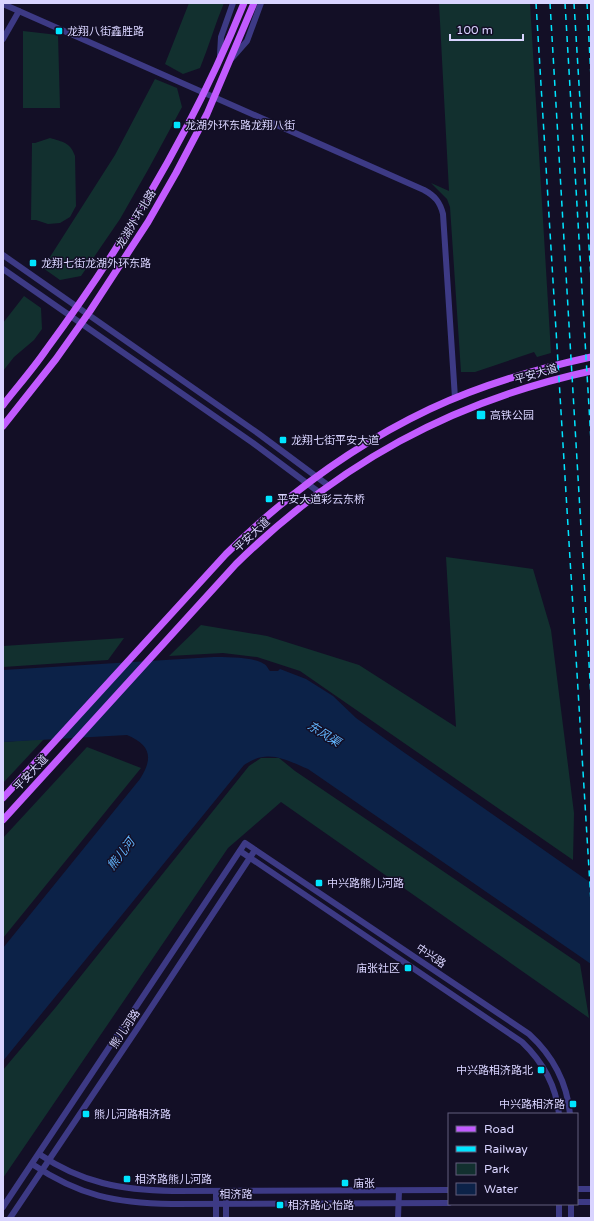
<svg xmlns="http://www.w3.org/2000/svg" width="594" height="1221" font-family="'Varela Round','Noto Sans SC',sans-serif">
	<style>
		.green { fill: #12302f }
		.water { fill: #0c2248 }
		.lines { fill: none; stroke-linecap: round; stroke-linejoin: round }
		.minor { stroke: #3d3a85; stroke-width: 6 }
		.major { stroke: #c25bff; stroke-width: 7 }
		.rail { stroke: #00e5ff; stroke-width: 1.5; stroke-dasharray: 6 5; stroke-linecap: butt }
		.poi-dot { fill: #00e5ff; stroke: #130f26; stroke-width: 1.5 }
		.labels { text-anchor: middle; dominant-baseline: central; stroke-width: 3; stroke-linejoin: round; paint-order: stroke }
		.poi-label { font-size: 11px; fill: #d9d4ff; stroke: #130f26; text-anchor: start }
		.street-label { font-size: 11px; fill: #d9d4ff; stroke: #130f26 }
		.water-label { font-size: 12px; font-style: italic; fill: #62b6ff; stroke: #130f26 }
	</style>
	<rect width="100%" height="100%" fill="#130f26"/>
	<g class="green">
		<path d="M189 3H224C215 24 209 46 200 68L183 74 165 64Z"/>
		<polygon points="439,3 530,3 551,353 537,357 534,352 475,372 461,372 450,207 447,199 431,183 449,191"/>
		<polygon points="23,31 58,35 60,108 23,108"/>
		<polygon points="155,79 177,88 182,107 149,168 120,219 81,276 60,280 43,268 115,155"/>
		<path d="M50 138C63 142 70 142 75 156L76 206 70 217 60 223 48 224 36 220H31L32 143H35Z"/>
		<polygon points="24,296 41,308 42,329 34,340 14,357 3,371 3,323"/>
		<polygon points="446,557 533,569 551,630 574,813 573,860 300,671 257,657 223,653 169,656 201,625 267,636 359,665 456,727"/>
		<polygon points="124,638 108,660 3,667 3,646"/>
		<polygon points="44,739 3,783 3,742"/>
		<polygon points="87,747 141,768 3,938 3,838"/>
		<polygon points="261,758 279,758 295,771 580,964 589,1018 281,802 228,848 3,1178 3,1070 56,1007 249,766"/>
	</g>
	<path class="water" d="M214 657C225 657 255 657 264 664 267 665 268 669 270 671H278L280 669 306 679 333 696 356 718 402 751 591 883V964L308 769C284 759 267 749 244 765L3 1061V948L140 779C154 757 150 745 127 735L3 742V670Z"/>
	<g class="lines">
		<g class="minor">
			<path d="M3 4 424 190C435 196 440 202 443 214L455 398"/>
			<polyline points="3,39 19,11"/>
			<polyline points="220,55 221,37 233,3"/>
			<polyline points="232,58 247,41 261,3"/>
			<polyline points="3,255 259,434 329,486"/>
			<polyline points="3,269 253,443 320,493"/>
			<path d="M240 851 522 1042C543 1062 556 1085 559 1114"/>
			<path d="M39 1154C82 1183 121 1190 173 1191L449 1190"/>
			<path d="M32 1164C80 1196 115 1203 172 1204L449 1203"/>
			<polyline points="577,1189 591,1189"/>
			<polyline points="216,1191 216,1218"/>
			<polyline points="577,1202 591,1202"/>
			<polyline points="571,1204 571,1218"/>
			<path d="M3 1207 245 843 529 1034C553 1056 567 1082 570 1114"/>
			<polyline points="10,1218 137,1029 255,850"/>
			<polyline points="226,1218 226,1191"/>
			<polyline points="398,1218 399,1191"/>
			<polyline points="559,1218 559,1204"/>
		</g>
		<g class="major">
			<path d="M3 405C17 387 33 369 46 350 125 243 194 127 244 3"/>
			<polyline points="3,426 56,359 90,311 148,222 176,173 207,114 254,3"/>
			<path d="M3 798 226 554C286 495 354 445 430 409 481 385 536 369 591 357"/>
			<path d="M3 820 236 564C338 464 452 401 591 371"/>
		</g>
		<g class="rail">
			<polyline points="536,3 591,902"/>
			<polyline points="550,3 591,697"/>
			<polyline points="565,3 591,441"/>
			<polyline points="574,3 591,279"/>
			<polyline points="587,3 591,77"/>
		</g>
	</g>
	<g class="poi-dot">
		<rect x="55" y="27" width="8" height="8" rx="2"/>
		<rect x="173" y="121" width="8" height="8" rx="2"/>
		<rect x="29" y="259" width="8" height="8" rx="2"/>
		<rect x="476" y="410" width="10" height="10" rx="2"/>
		<rect x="279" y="436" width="8" height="8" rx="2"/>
		<rect x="265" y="495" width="8" height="8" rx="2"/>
		<rect x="315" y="879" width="8" height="8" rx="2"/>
		<rect x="404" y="964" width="8" height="8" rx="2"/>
		<rect x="537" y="1066" width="8" height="8" rx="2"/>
		<rect x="569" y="1100" width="8" height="8" rx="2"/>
		<rect x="82" y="1110" width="8" height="8" rx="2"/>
		<rect x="123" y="1175" width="8" height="8" rx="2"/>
		<rect x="341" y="1179" width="8" height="8" rx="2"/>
		<rect x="276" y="1201" width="8" height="8" rx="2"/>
	</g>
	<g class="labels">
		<g class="poi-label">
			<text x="67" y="31">龙翔八街鑫胜路</text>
			<text x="185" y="125">龙湖外环东路龙翔八街</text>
			<text x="41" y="263">龙翔七街龙湖外环东路</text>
			<text x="490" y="415">高铁公园</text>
			<text x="291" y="440">龙翔七街平安大道</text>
			<text x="277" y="499">平安大道彩云东桥</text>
			<text x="327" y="883">中兴路熊儿河路</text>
			<text x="400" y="968" text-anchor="end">庙张社区</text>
			<text x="533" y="1070" text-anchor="end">中兴路相济路北</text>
			<text x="565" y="1104" text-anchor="end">中兴路相济路</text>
			<text x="94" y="1114">熊儿河路相济路</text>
			<text x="135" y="1179">相济路熊儿河路</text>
			<text x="353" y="1183">庙张</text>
			<text x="288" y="1205">相济路心怡路</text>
		</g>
		<g class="street-label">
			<text transform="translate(136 219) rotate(-59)">龙湖外环北路</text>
			<text transform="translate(536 374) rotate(-16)">平安大道</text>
			<text transform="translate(252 535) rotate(-43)">平安大道</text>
			<text transform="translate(31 773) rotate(-47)">平安大道</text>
			<text transform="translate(431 956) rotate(34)">中兴路</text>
			<text transform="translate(125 1029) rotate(-56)">熊儿河路</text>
			<text x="236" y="1194">相济路</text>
		</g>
		<g class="water-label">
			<text transform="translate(324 734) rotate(32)">东风渠</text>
			<text transform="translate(121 854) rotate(-52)">熊儿河</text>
		</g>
	</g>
	<rect width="594" height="1221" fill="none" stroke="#d9d4ff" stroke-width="8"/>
	<rect x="448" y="1113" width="130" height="92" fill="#130f26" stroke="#625e7d"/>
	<rect x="456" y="1126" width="20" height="6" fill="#c25bff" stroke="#625e7d"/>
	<text x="484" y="1133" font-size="12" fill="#d9d4ff">Road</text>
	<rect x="456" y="1146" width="20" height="6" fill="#00e5ff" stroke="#625e7d"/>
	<text x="484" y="1153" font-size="12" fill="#d9d4ff">Railway</text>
	<rect x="456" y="1163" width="20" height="12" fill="#12302f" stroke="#625e7d"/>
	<text x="484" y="1173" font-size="12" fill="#d9d4ff">Park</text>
	<rect x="456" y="1183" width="20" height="12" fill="#0c2248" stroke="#625e7d"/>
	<text x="484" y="1193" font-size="12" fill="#d9d4ff">Water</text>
	<path d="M450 34v6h73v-6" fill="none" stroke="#d9d4ff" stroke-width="2"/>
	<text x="456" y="34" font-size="12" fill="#d9d4ff" stroke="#130f26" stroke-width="3" paint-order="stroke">100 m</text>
</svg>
